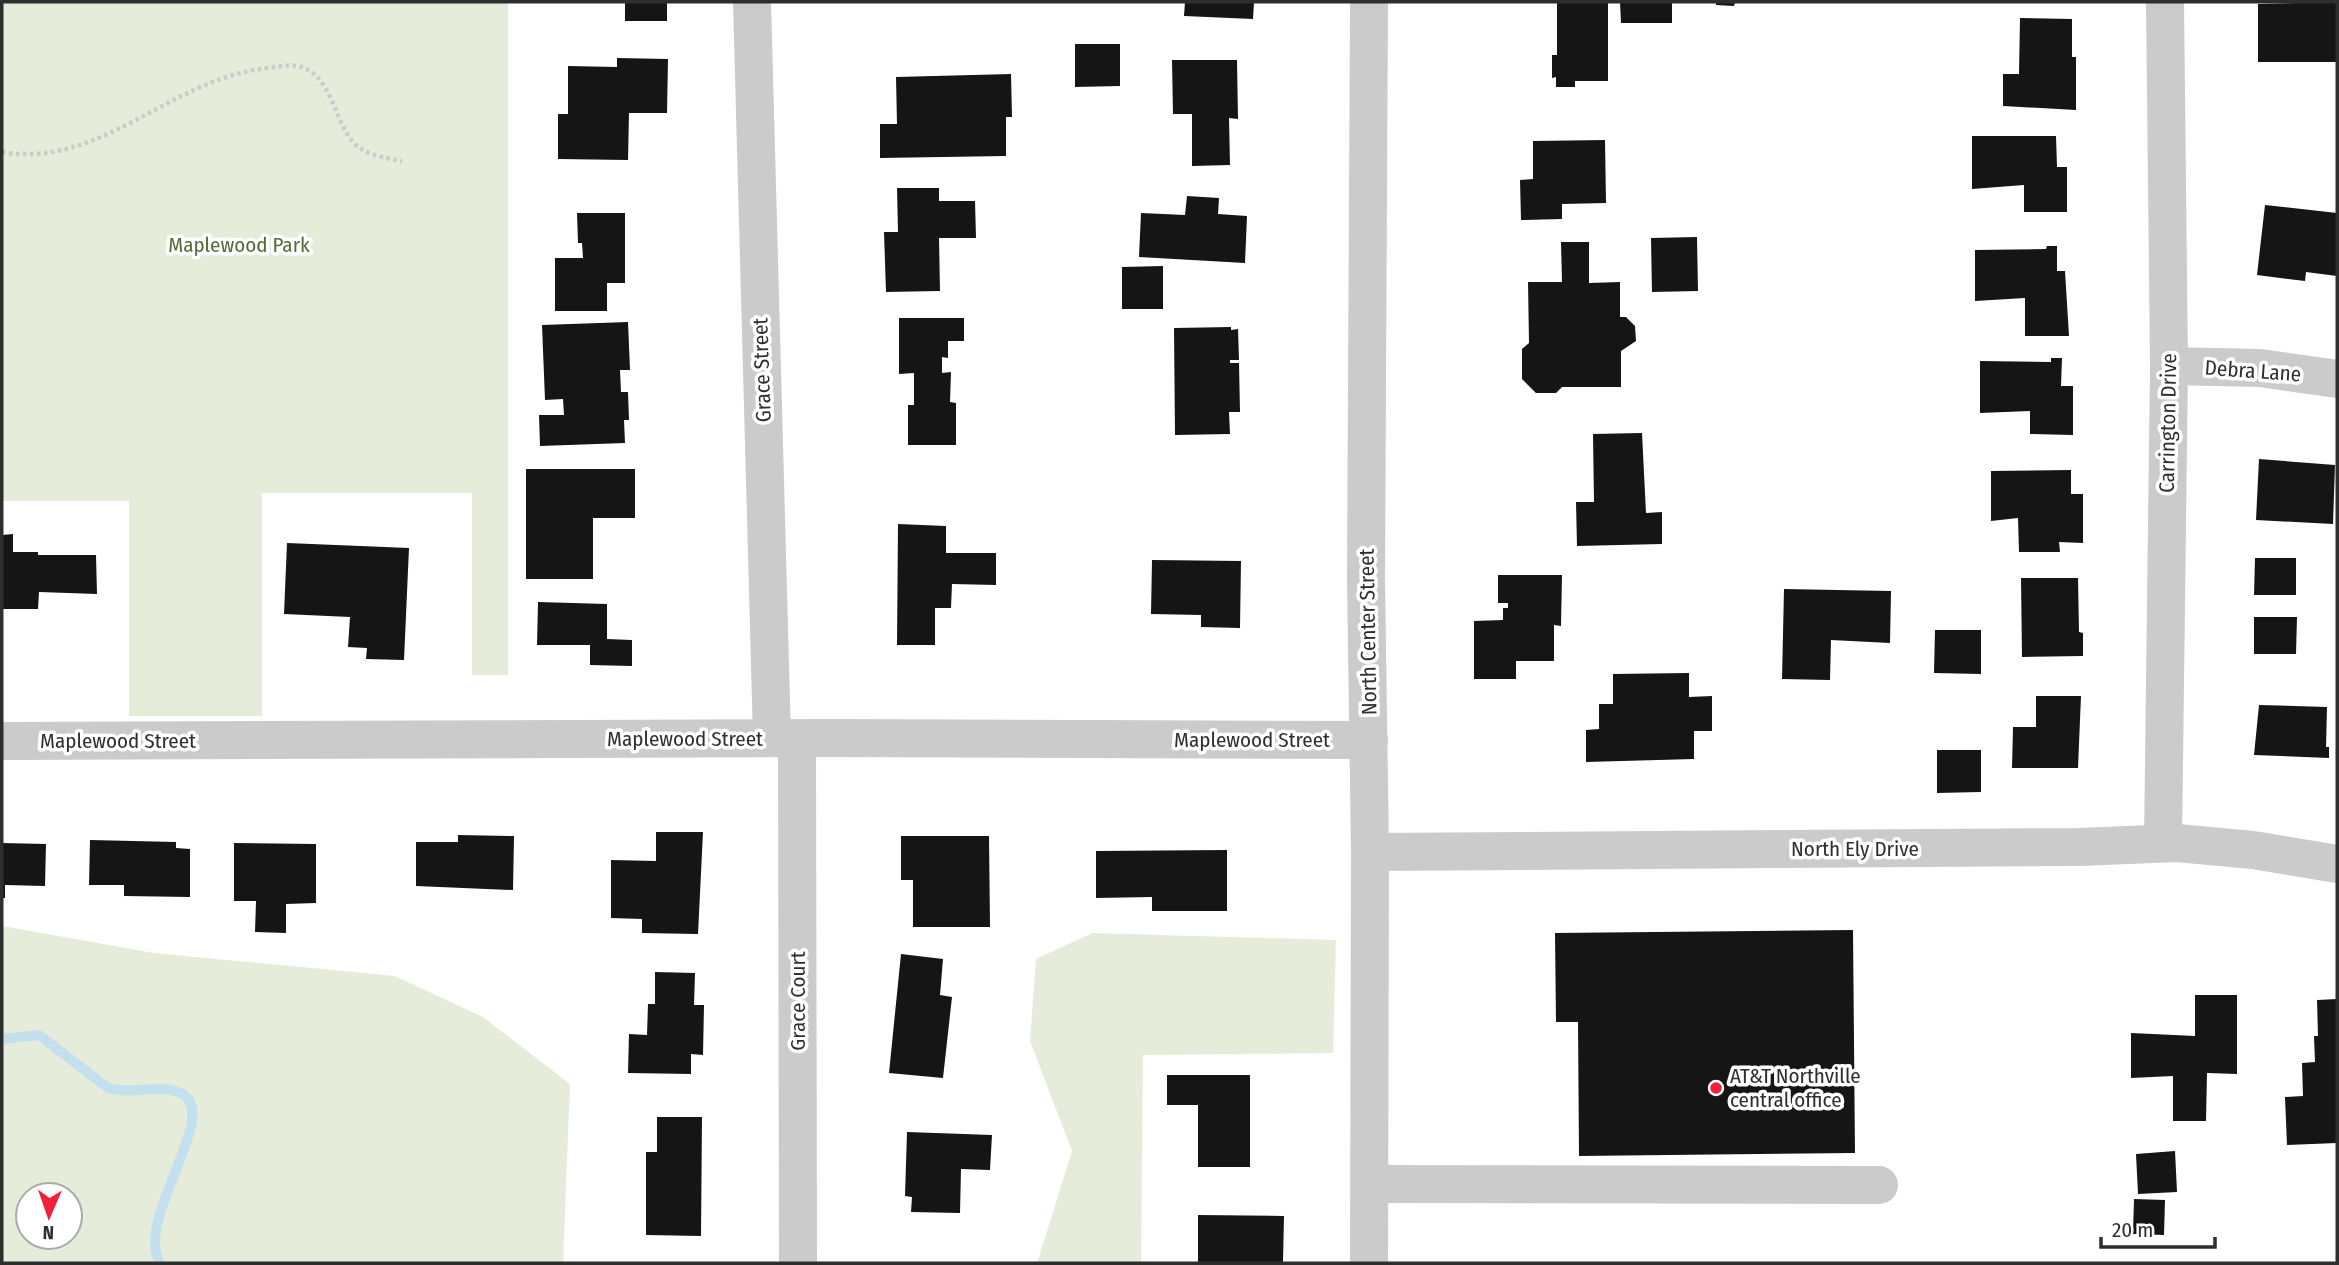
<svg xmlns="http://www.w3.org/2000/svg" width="2339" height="1265" font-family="'Fira Sans Condensed',sans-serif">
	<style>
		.green { fill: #e5edda; fill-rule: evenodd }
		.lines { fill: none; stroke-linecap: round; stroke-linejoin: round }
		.stream { stroke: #c4e0ee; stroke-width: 10 }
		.building { fill: #151515 }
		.path { stroke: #cbcbcb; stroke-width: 4.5; stroke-dasharray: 3.5 3.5; stroke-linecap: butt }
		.minor { stroke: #cbcbcb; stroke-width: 38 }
		.poi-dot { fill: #f42039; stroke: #fff; stroke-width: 2.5 }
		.labels { text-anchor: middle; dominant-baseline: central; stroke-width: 7; stroke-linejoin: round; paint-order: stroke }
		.park-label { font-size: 21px; fill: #536d37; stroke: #fff }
		.street-label { font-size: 21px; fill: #2e2e2e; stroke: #fff }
		.poi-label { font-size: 21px; fill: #2e2e2e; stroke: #fff; text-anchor: start }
	</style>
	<rect width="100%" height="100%" fill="#fff"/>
	<g class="green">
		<polygon points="2,2 508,2 508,675 472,675 472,493 262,493 262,716 129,716 129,501 2,501"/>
		<path d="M2 926 154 953 395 976 483 1017 570 1084 563 1263H2ZM28 1195H70V1237H28Z"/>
		<polygon points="1092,933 1336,940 1333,1053 1143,1055 1141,1263 1037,1263 1072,1151 1030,1041 1036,959"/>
	</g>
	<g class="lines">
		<path class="stream" d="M2 1039 39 1035 108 1088C131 1095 157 1084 178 1092 227 1109 133 1218 160 1263"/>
	</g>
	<g class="building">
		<rect x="625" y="2" width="42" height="19"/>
		<polygon points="1185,2 1254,2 1253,19 1184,16"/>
		<polygon points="1557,2 1608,2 1608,81 1575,81 1575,87 1556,87 1556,77 1552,78 1552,55 1557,55"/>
		<polygon points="1620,2 1672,2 1672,23 1621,23"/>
		<polygon points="1716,2 1735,2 1734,6 1716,5"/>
		<polygon points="2337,2 2337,62 2258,62 2258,4"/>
		<polygon points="2020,18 2072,19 2072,57 2076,57 2076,110 2003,106 2003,74 2019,74"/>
		<polygon points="1075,44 1120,44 1120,86 1075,87"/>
		<polygon points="617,58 668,59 667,113 629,113 628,160 558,159 558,114 568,114 568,66 617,67"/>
		<polygon points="1172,60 1237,60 1238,119 1229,118 1230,165 1192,166 1192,114 1173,114"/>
		<polygon points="1011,74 1012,117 1006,117 1006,156 880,158 880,124 897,124 896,77"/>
		<polygon points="1972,136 2056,136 2057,167 2067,167 2067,212 2024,212 2024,185 1972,189"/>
		<polygon points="1605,140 1606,203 1562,204 1562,219 1521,220 1520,180 1533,179 1533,141"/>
		<polygon points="897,188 939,188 939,201 975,201 976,238 939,238 940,291 886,292 884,232 898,232"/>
		<polygon points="1187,196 1219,198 1218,214 1247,216 1245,263 1139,257 1141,213 1185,215"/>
		<polygon points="2265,205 2337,213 2337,276 2306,272 2305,281 2257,275"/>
		<polygon points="577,213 625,213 625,283 607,283 607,311 555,311 555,258 583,258 582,243 578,243"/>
		<polygon points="1697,237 1698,291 1652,292 1651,238"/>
		<polygon points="1561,242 1589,242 1589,283 1620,282 1620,317 1626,317 1635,326 1636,341 1621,351 1621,387 1562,387 1556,393 1536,393 1522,379 1522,349 1529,343 1528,282 1562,282"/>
		<polygon points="2047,246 2057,246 2057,271 2065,271 2069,336 2025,336 2025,298 1975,301 1975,250 2046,249"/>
		<polygon points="1163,266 1163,309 1122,309 1122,267"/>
		<polygon points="899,318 964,318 964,341 948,341 948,358 942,357 942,373 951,372 950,402 956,403 956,445 908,445 908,405 914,405 914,373 899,374"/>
		<polygon points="628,322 630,370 620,370 621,392 628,392 629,420 624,420 625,443 540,446 539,415 564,415 563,399 545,400 542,325"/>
		<polygon points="1231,327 1231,330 1238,329 1239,360 1230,360 1230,363 1239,363 1240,412 1229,412 1230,434 1175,435 1174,328"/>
		<polygon points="2051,358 2062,358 2061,386 2073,386 2073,435 2030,434 2030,411 1980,413 1980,361 2051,362"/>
		<polygon points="1642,433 1646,513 1662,512 1662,544 1577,546 1576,502 1594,502 1593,434"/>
		<polygon points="2259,459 2335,465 2333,524 2256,520"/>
		<polygon points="526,469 635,469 635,518 593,518 593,579 526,579"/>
		<polygon points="2071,470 2071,494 2083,494 2083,543 2059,542 2060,552 2019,552 2018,518 1991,521 1991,471"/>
		<polygon points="898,524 946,526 946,553 996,553 996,585 952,584 951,608 935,608 935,645 897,645"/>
		<polygon points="13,534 13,552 38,552 38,555 96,555 97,594 39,592 38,609 2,609 2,535"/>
		<polygon points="287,543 409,548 404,660 366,659 367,648 348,647 350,617 284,614"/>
		<polygon points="2255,558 2296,558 2296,595 2254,595"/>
		<polygon points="1152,560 1241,561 1240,628 1201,627 1201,615 1151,614"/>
		<polygon points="1498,575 1562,575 1561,626 1554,625 1554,661 1516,661 1516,679 1474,679 1474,621 1503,620 1503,608 1508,608 1508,603 1498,603"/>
		<polygon points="2021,578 2078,578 2079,632 2083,633 2083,656 2022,657"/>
		<polygon points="1784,589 1891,591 1890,643 1831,640 1830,680 1782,679"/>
		<polygon points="538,602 607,604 607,639 632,640 632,666 590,665 590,645 537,645"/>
		<polygon points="2254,617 2297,617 2296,654 2254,654"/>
		<polygon points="1935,630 1981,630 1981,674 1934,673"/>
		<polygon points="1689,673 1689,697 1712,696 1712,731 1694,731 1694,759 1586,762 1586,730 1599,729 1599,704 1613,704 1613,674"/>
		<polygon points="2036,696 2081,696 2078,768 2012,768 2013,727 2036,727"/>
		<polygon points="2259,705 2327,707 2326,747 2329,747 2329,758 2254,755"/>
		<polygon points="1937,750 1981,750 1981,792 1937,793"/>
		<polygon points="656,832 703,832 698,934 642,933 642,919 611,918 611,860 656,861"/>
		<polygon points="458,835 514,836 513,890 416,886 416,842 458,842"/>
		<polygon points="901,836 989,836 990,927 913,927 913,880 901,880"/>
		<polygon points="90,840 176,842 176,848 190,849 190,897 124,896 124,885 89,885"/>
		<polygon points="2,843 46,844 45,886 5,885 5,898 2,898"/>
		<polygon points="234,843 316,844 316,903 286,904 286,933 255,932 256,901 234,901"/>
		<polygon points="1227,850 1227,911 1152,911 1152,897 1096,898 1096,851"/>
		<polygon points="1853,930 1855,1153 1579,1156 1578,1022 1556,1022 1555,933"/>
		<polygon points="901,954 943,959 940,995 952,997 943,1078 889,1073"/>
		<polygon points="655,972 695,973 694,1005 704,1005 703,1055 691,1054 691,1074 628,1073 629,1034 647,1035 648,1004 655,1004"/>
		<polygon points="2195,995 2237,995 2237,1074 2207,1073 2206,1121 2173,1121 2173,1076 2131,1078 2131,1033 2195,1036"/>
		<polygon points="2337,999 2337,1143 2287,1145 2285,1097 2303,1096 2302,1063 2315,1062 2314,1036 2318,1036 2317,1000"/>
		<polygon points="1167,1075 1250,1075 1250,1167 1198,1167 1198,1105 1167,1105"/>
		<polygon points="657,1117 702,1117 701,1236 646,1235 646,1152 657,1152"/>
		<polygon points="907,1132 992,1135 990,1170 961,1169 960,1213 911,1212 912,1197 905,1196"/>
		<polygon points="2175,1151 2177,1192 2138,1194 2136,1154"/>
		<polygon points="2134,1199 2165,1200 2164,1235 2133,1234"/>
		<polygon points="1198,1215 1284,1216 1283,1262 1198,1263"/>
	</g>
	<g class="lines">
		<path class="path" d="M2 152C99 169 169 81 261 69 272 68 287 64 298 66 332 74 333 119 353 142 365 155 385 158 402 161"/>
		<g class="minor">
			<polyline points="752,2 772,738"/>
			<polyline points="2169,366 2260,368 2337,379"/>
			<polyline points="797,739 798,1263"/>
			<polyline points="2,741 834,738 1369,740"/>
			<polyline points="2163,843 2169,366 2165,2"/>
			<polyline points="1370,852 2079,847 2177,843 2253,850 2337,864"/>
			<polyline points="1370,1184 1879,1185"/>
			<polyline points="1369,1263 1370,852 1366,579 1369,2"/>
		</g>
	</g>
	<circle class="poi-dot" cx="1716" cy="1088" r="7"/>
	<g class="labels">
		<g class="park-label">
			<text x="239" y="245">Maplewood Park</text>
		</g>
		<g class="street-label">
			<text transform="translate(762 370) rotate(-92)">Grace Street</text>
			<text transform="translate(2253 371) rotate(4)">Debra Lane</text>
			<text transform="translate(2168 423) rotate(-89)">Carrington Drive</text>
			<text transform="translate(1368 632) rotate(-91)">North Center Street</text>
			<text x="685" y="739">Maplewood Street</text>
			<text x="1252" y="740">Maplewood Street</text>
			<text x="118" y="741">Maplewood Street</text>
			<text x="1855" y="849">North Ely Drive</text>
			<text transform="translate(798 1001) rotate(-90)">Grace Court</text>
		</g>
		<g class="poi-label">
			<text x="1730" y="1076">AT&amp;T Northville<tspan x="1730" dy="24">central office</tspan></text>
		</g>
	</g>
	<rect width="2339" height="1265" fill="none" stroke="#2e2e2e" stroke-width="7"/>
	<g transform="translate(49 1216) rotate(182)"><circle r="33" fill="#ffffff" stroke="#ababab" stroke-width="2"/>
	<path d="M0-5L12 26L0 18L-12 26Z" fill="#f42039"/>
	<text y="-10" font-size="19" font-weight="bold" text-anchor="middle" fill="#2e2e2e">N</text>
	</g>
	<path d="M2101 1237v10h114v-10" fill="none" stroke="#2e2e2e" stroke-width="3.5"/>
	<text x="2112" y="1237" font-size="21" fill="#2e2e2e" stroke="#ffffff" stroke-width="5" paint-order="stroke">20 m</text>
</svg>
